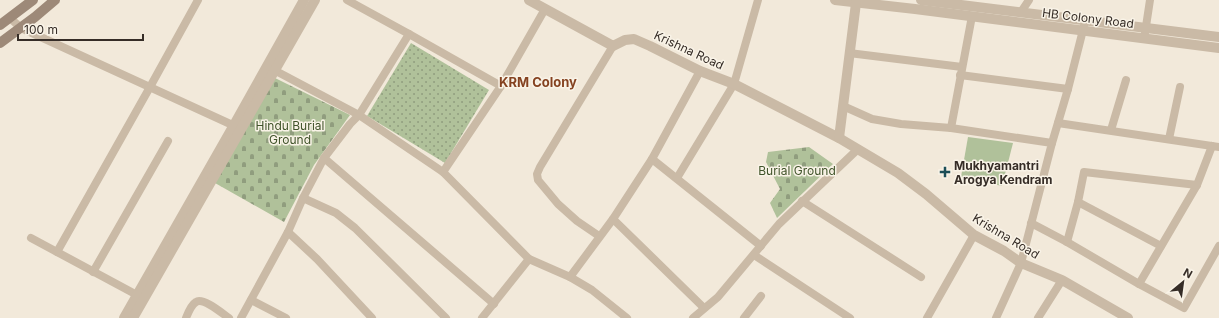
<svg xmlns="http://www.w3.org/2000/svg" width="1219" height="318" font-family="Inter,sans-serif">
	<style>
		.green { fill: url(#green-dots) }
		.cemetery { fill: url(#cemetery-stones) }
		.pitch { fill: #b0c19a }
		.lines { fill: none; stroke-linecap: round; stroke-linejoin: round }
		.minor { stroke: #cabaa6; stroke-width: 8 }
		.tertiary { stroke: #cabaa6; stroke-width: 10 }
		.secondary { stroke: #9d8978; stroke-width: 10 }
		.poi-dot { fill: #1d4e57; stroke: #f9f3e7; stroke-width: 1.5 }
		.labels { text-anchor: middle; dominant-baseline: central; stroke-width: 3; stroke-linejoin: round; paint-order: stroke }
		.street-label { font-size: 12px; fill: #362d27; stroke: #f9f3e7 }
		.park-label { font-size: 12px; fill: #41542b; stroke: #f9f3e7 }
		.poi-label { font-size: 12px; font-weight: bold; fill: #362d27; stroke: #f9f3e7; text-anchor: start }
		.neighbourhood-label { font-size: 13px; font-weight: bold; fill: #854220; stroke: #f9f3e7 }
	</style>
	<defs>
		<pattern id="green-dots" width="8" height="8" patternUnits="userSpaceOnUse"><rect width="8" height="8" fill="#b0c19a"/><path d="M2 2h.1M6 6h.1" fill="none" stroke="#909d7e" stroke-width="1.8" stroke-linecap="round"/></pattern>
		<pattern id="cemetery-stones" width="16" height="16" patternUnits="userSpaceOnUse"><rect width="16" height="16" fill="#b0c19a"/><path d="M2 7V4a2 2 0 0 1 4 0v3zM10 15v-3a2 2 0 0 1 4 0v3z" fill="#909d7e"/></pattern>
	</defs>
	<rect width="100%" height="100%" fill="#f2e9da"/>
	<polygon class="green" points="411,43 489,90 445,163 367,116"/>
	<g class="cemetery">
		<polygon points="275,78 350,115 314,165 284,222 215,183"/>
		<polygon points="809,147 833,164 777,218 770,203 780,189 766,162 768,152"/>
	</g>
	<polygon class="pitch" points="968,137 1013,143 1002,186 961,177"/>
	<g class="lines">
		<g class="minor">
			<polyline points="1021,12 1029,0"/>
			<polyline points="10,18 21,28 239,128"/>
			<polyline points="1145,33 1150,0"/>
			<polyline points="849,53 962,67"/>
			<polyline points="274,70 359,115 443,172 501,86 409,34 347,0"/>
			<polyline points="960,75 1068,89"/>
			<polyline points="501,86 545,9"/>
			<polyline points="843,106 872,119 901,124 951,128 1052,143 1021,263 996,318"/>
			<polyline points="1058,123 1219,147"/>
			<polyline points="951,128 972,16"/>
			<polyline points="1111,130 1126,80"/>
			<polyline points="1169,139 1180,87"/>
			<polyline points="1052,143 1068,89 1084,26"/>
			<polyline points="1212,146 1197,185 1139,284 1184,308 1219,246"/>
			<polyline points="324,158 494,304"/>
			<polyline points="652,159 761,246"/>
			<polyline points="443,172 529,259 570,277 592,290 627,318"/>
			<polyline points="677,178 734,84 758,0"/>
			<polyline points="303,198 336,213 355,228 446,318"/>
			<polyline points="802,201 921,277"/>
			<polyline points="613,219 704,308"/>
			<polyline points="1031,223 1067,242 1139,284"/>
			<polyline points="288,232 317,259 372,318"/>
			<polyline points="599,236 577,221 558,204 538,180 537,174 540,167 613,46"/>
			<polyline points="31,238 137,295"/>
			<polyline points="1067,242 1078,202"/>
			<polyline points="1161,246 1078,202 1084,172 1197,185"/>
			<polyline points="57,252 150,87 198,0"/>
			<polyline points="754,255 850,318"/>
			<polyline points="93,272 168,141"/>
			<polyline points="570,277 613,219 652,159 700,71"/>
			<polyline points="251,300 286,318"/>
			<path d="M186 318C188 313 191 305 196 302 203 297 223 314 229 318"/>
			<polyline points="241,318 288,232 303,198 324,158 350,124 359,115 409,34"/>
			<polyline points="482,318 529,259"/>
			<polyline points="693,318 718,297 779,224 858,149"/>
			<polyline points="744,318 761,296"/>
			<polyline points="927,318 974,235"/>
			<polyline points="1038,318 1062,280"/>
		</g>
		<g class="tertiary">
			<polyline points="529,0 613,46 625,40 634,39 650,46 700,71 734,84 839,138 898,173 926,194 974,235 1004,251 1021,263 1062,280 1128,318"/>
			<polyline points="835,0 915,9 1219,48"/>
			<polyline points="921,0 1219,37"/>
			<polyline points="839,138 856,3"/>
			<polyline points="124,318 234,125 304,0"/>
			<polyline points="133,318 315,0"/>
		</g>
		<g class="secondary">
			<polyline points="0,25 33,0"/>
			<polyline points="0,43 35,17 55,0"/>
		</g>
	</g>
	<path class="poi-dot" d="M943 166h4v4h4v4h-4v4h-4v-4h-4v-4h4z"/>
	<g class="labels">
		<g class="street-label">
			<text transform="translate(1088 18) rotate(7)">HB Colony Road</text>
			<text transform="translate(689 50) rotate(25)">Krishna Road</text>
			<text transform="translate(1006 236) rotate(31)">Krishna Road</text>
		</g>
		<g class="park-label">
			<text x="290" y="125">Hindu Burial<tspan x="290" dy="14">Ground</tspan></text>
			<text x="797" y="170">Burial Ground</text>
		</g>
		<g class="poi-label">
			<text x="954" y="165">Mukhyamantri<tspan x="954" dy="14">Arogya Kendram</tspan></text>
		</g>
		<g class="neighbourhood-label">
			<text x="538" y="82">KRM Colony</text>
		</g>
	</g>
	<g transform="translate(1183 282) rotate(29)" stroke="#f9f3e7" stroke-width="3" paint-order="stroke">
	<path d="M0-3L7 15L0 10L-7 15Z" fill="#362d27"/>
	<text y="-6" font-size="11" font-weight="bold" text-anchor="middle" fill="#362d27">N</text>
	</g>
	<path d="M18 34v6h125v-6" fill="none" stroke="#362d27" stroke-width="2"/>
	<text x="24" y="34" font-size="12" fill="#362d27" stroke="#f9f3e7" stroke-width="3" paint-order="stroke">100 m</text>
</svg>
